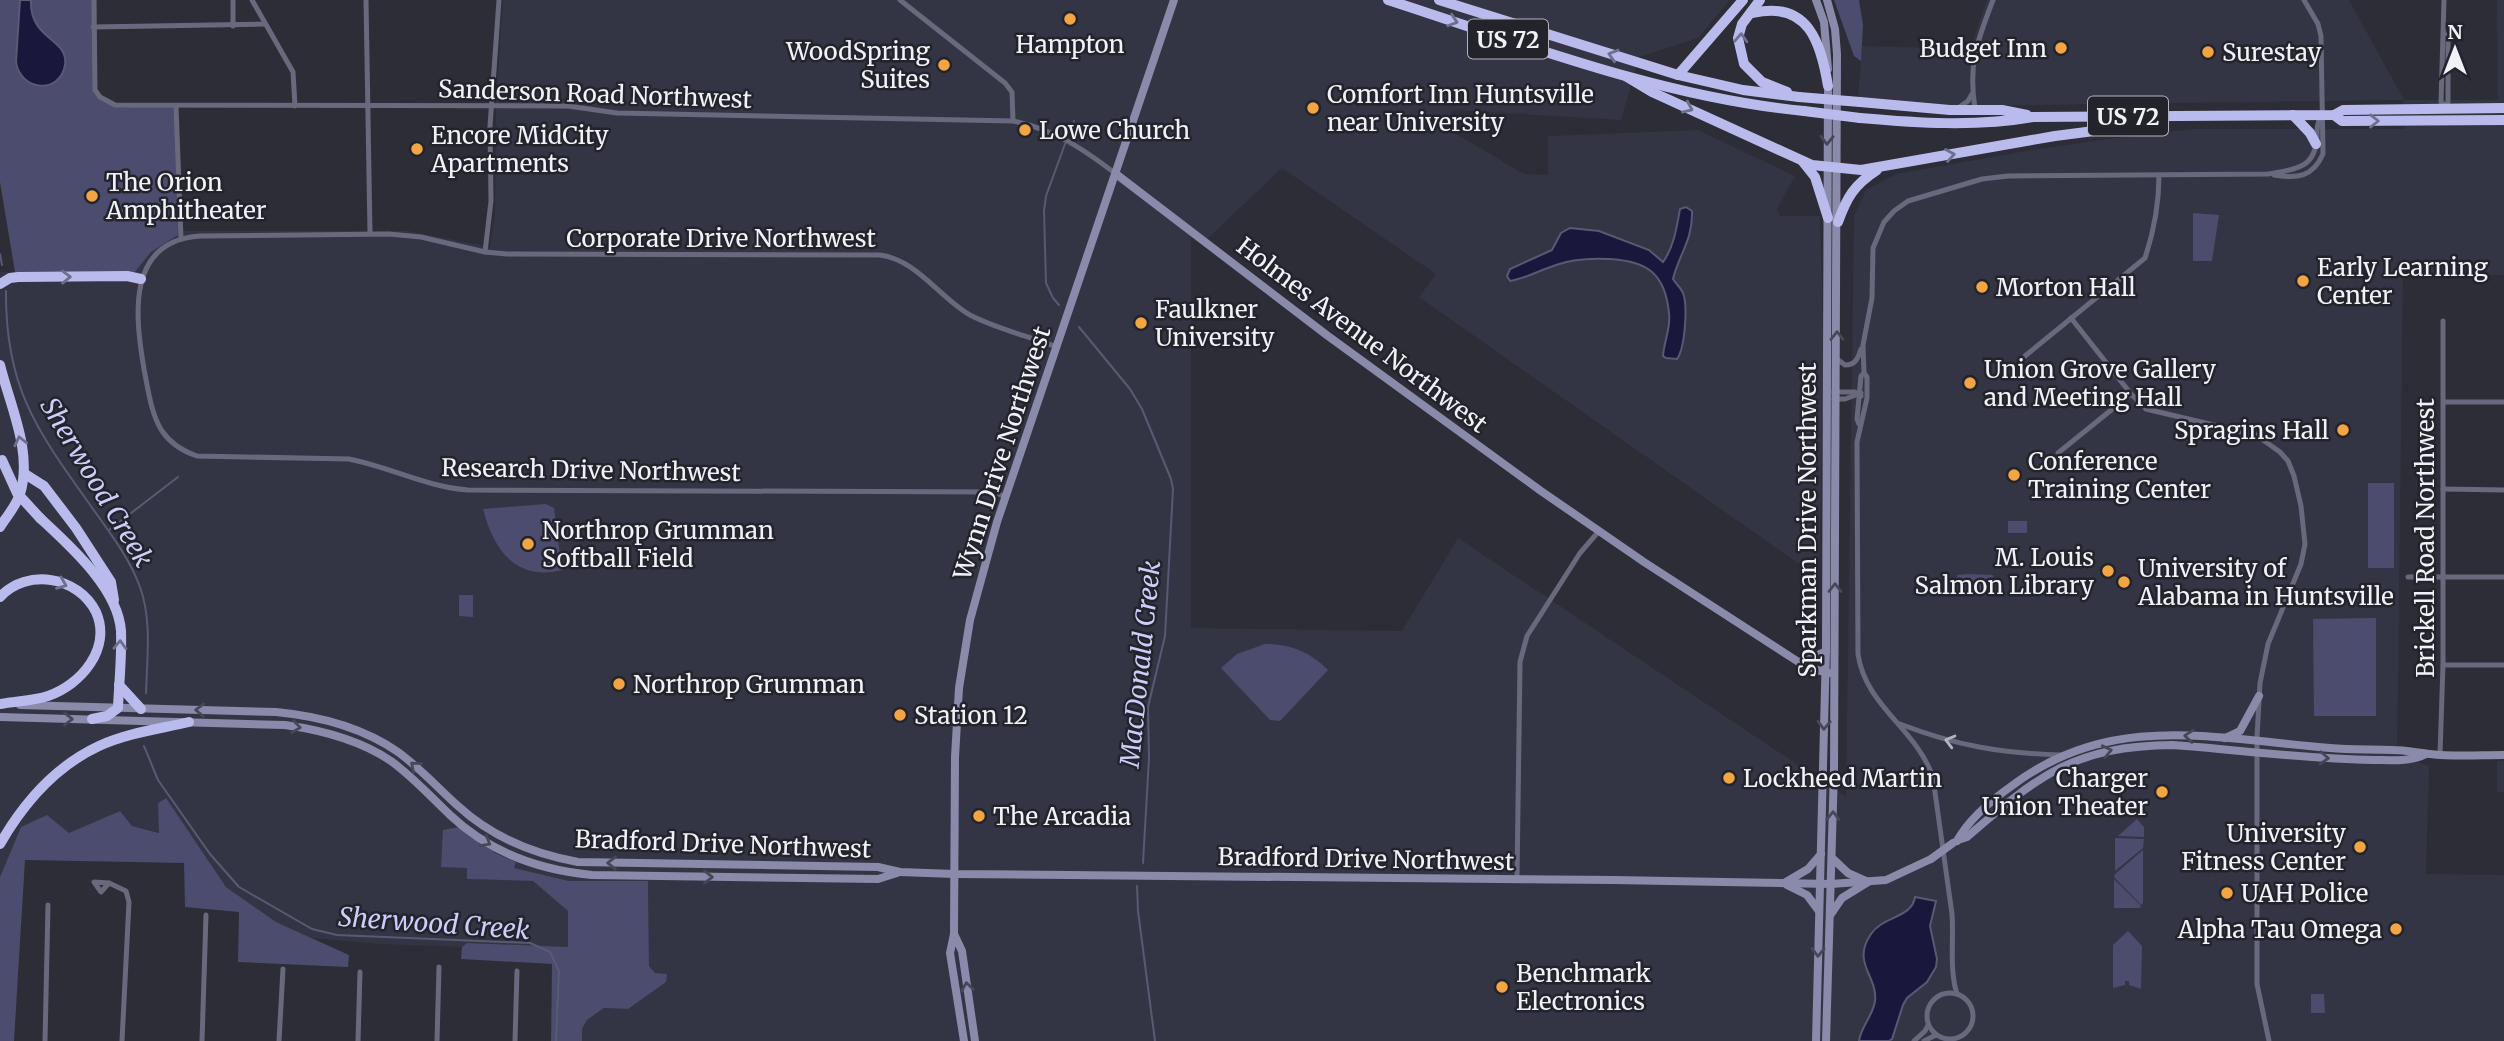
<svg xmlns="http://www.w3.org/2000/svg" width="2504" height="1041" font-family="Merriweather,serif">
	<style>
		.built { fill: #343544 }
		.green { fill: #4b4c6e }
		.water { fill: #1a173c; stroke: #5a5974; stroke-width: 2 }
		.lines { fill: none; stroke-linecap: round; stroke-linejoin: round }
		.stream { stroke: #5a5974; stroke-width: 2 }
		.street { stroke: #69697e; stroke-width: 5 }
		.secondary { stroke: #8a8bab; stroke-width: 8 }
		.highway { stroke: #babbed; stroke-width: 10 }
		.secondary-bridge { stroke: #8a8bab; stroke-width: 8 }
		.highway-bridge { stroke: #babbed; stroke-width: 10 }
		.oneway { stroke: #6e6f8c }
		.oneway2 { stroke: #474758 }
		.oneway3 { stroke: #b4b4c1 }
		.poi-dot { fill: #f3a443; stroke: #23232c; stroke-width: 2.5 }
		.labels { text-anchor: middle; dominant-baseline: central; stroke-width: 5; stroke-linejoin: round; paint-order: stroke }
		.shield { fill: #23232c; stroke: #b3b4bb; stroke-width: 2 }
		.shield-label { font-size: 23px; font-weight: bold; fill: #f1f2f8 }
		.poi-label { font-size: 24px; fill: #f1f2f8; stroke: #23232c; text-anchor: start }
		.street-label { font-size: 24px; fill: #f1f2f8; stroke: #23232c }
		.water-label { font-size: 26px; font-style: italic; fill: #cccdf9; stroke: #23232c }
	</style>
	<rect width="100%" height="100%" fill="#2c2d36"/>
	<g class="built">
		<polygon points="503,0 1730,0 1698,38 1639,57 1621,120 1453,110 1441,125 1524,174 1548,175 1548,136 1698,130 1795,176 1777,209 1780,216 1820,216 1824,363 1819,578 1419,297 1436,274 1282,168 1207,239 1191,227 1191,628 1402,631 1458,538 1846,797 1854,216 1866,190 1896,174 2032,150 2116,138 2193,129 2405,129 2403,100 1963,106 1858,97 1862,46 1970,49 1987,0 2349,0 2404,100 2498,100 2497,0 2504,0 2504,275 2403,275 2397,755 2429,766 2426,874 2504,875 2504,1041 582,1041 582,1029 587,1020 605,1008 628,1009 655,973 649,966 648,881 569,881 537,874 514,868 516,862 495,853 475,839 468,868 468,879 533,881 568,911 568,947 467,943 462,947 379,944 312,938 276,922 226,887 165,798 158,803 160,833 132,826 120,811 69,834 47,816 21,827 0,877 0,272 134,273 151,252 177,235 178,231 408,231 490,247 495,214 496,102"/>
		<rect x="2497" y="761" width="7" height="31"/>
	</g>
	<g class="green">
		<polygon points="0,0 95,0 95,90 107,103 176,106 178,235 151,252 134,273 15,272 0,182"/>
		<polygon points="1834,0 1859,0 1863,25 1861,61 1854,56"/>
		<polygon points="2193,213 2219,215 2212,261 2193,261"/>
		<rect x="2368" y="483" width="26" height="85"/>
		<path d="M546 504 554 508 562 570C516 582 493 549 483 509Z"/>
		<rect x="2008" y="521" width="19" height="12"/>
		<polygon points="1967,574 1993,575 1994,595 1958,596 1957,575"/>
		<polygon points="459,595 473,595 473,617 459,616"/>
		<polygon points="2376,618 2376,716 2314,716 2313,619"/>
		<path d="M1265 644C1290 644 1310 652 1328 670L1280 721 1270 720 1221 668 1237 654Z"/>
		<polygon points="166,798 226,887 276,922 349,955 348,967 238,962 239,912 185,907 184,863 25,860 14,1041 0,1041 0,877 21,827 47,815 69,833 120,811 132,826 159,833 158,803"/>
		<polygon points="2137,819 2144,827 2144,837 2118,836"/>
		<polygon points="459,827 495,853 516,862 514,868 569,881 648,881 649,966 655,973 667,974 666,982 628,1009 604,1008 587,1020 582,1029 582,1041 551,1041 552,964 461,959 462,947 467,943 568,947 568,911 533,881 467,879 467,868 441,867 443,830"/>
		<polygon points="2115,838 2144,839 2143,848 2115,871"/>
		<polygon points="2143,850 2143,903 2141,905 2114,877 2115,874"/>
		<polygon points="2114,879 2141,906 2140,908 2114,908"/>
		<polygon points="2128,931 2142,946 2141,989 2129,985 2129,981 2125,981 2125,985 2113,988 2113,945"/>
		<polygon points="2311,994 2324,994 2325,1013 2311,1013"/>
	</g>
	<g class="water">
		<path d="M20 0H31C29 40 69 38 65 65 60 95 20 91 16 62Z"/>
		<path d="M1686 207 1692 211C1693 240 1679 254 1673 279 1676 284 1681 288 1683 293 1688 306 1685 348 1677 359L1666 358 1663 356C1664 341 1671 328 1669 313 1665 273 1647 261 1609 259 1592 258 1573 259 1556 265 1540 270 1527 278 1510 281L1507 276 1510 269 1552 250 1561 233 1570 228 1599 231 1649 250 1663 262C1674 247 1677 226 1680 209Z"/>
		<path d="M1915 897 1936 901 1930 926 1937 959 1936 967 1927 982 1907 998 1903 1005 1892 1039 1889 1041H1859C1861 1026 1873 1016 1875 1001 1878 976 1851 963 1871 934 1883 916 1912 918 1915 897Z"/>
	</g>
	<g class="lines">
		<g class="stream">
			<polyline points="1069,135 1074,121"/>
			<polyline points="0,254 2,265"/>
			<path d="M6 291C5 390 39 433 93 509 110 533 130 559 140 587 152 620 147 658 146 693"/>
			<polyline points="1059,305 1053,298 1046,283 1044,211 1046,196 1065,144"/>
			<polyline points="1079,327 1130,389 1142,409 1171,479 1173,489 1165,636 1148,707 1149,758 1143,863"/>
			<polyline points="109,530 178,477"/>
			<polyline points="144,746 158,780 210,854 239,887 312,929 337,935 530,943 550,952 559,971 556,1041"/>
			<polyline points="1137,886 1138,911 1155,1041"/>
		</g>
		<g class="street">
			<path d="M94 0 95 90 100 97 115 105 568 106 617 113 1013 121C1055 130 1082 148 1116 174"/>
			<polyline points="233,0 233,26"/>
			<polyline points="252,0 293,72 295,106"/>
			<polyline points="366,0 370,233"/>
			<polyline points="900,0 1005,83 1012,92 1013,121"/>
			<polyline points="2444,0 2441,102 2445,105"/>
			<polyline points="93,27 265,24"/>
			<polyline points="2444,33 2448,41 2448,102 2445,108"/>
			<polyline points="176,106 181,239"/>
			<polyline points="1958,108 1968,101 1972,94"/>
			<path d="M1975 109C1968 63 1977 42 1993 0"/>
			<path d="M2274 175C2297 179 2313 177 2323 154L2321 36 2318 24 2304 0"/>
			<polyline points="485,252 491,201 490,126 499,0"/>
			<polyline points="2071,318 2131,394 2146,409 2256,435 2280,452 2288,461 2294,476 2301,506 2305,544 2301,564 2268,644 2260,683 2257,737 2257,984 2269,1041"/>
			<path d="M2025 356 2145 258C2154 231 2159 203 2159 175"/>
			<path d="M1837 359 1845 365C1856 365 1858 358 1861 349"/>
			<polyline points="1834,392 1855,392 1861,396"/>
			<polyline points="1834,399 1845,399 1861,393"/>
			<polyline points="2444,402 2504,402"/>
			<polyline points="1859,424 1857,419 1861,376 1864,373"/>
			<polyline points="2058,453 2131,394"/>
			<polyline points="2443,489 2504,490"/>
			<path d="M1006 497 994 492 468 490C426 487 390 467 349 459L197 456C182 451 171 444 162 431 151 414 148 389 144 369 135 316 126 241 200 236L389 234 421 237 485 252 507 254 880 255C917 260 939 297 970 315 997 329 1028 336 1057 347"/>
			<polyline points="2408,577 2504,577"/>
			<polyline points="2443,665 2504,665"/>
			<path d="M1900 724C1957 746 2000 753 2061 755"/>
			<polyline points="2440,754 2443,665 2443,321"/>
			<polyline points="1517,879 1520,662 1527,636 1580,553 1599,531"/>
			<polygon points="94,882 109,883 101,892"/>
			<polyline points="109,883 126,891 129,902 122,1041"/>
			<circle cx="1950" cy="1016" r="23"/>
			<path d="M1957 994C1949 969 1954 941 1952 914L1933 778C1918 730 1865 706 1858 654L1857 442 1867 398V377L1864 373 1863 345 1872 298 1873 248 1884 222 1894 211 1908 201 1982 179 2008 176 2268 174C2294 169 2315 170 2317 137 2317 128 2317 124 2321 115"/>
			<polyline points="45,1041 48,905"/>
			<polyline points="202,1041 206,915"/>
			<polyline points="279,1041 283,969"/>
			<polyline points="358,1041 360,972"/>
			<polyline points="437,1041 439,967"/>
			<polyline points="515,1041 517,971"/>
			<polyline points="1914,1041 1925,1031 1928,1025"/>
			<polyline points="1924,1041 1936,1035"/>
		</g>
		<g class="secondary">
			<polyline points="1816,0 1824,22 1828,69"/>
			<polyline points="1116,174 1328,336 1541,491 1644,562 1797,661 1809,668 1829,673"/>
			<polyline points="1801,663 1826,651"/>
			<path d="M20 705 276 712C318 716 362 727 398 752 420 768 438 788 458 806 492 837 533 854 578 862L878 867 900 872 954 874 1614 880 1831 884 1886 880 1931 859"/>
			<path d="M0 717 285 725C321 730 360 740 391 761 413 777 431 797 450 815 489 852 540 870 592 875L878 879 897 873"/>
			<polyline points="2225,738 2240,731 2259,696"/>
			<path d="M1958 840 1967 837C2039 775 2074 746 2173 745 2240 750 2306 759 2373 760 2390 760 2411 762 2426 754"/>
			<path d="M1957 841C1969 819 1993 799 2013 785 2112 711 2216 739 2330 748 2351 750 2372 749 2393 750 2406 750 2418 753 2430 754 2454 757 2480 755 2504 755"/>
			<polyline points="1786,882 1808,869 1821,854"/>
			<polyline points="1787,885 1807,895 1819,911"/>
			<polyline points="1831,914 1842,898 1868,882 1848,873 1832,858"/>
			<polyline points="954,934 962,951 975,1041"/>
			<polyline points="964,1041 950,953 954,934 955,757 959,688 970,620 997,522 1174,0"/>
			<polyline points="1816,1041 1826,649 1828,82"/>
			<polyline points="1826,1041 1834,770 1837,54 1835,29 1827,0"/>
		</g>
		<g class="highway">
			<path d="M1388 0C1524 44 1661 97 1804 111"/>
			<polyline points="1439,0 1678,75 1743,90 1799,97"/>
			<polyline points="1760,0 1742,24 1738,38 1744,64 1762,82 1787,92"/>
			<path d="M1753 13C1809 0 1821 44 1828 86"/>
			<polyline points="1678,75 1743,0"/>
			<polyline points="1627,77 1652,92 1812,165 1861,170 2055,136 2164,122"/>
			<polyline points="1860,102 1950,110 2002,110 2027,115"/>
			<polyline points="2293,115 2310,133 2316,144"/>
			<polyline points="2334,115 2342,121 2504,120"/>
			<path d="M1860 118C1917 123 1976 127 2033 117L2334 115 2343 110 2504 108"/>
			<polyline points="1803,162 1815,177 1828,218"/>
			<path d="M1838 222C1847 197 1854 185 1877 170"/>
			<polyline points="0,284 10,278 18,277 127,276 141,279"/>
			<path d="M0 365C10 406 33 452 20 494 16 506 7 516 0 527"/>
			<polyline points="25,474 44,486 76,528 111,582 114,600"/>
			<path d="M40 518C70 546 118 588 121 631 122 657 119 683 118 708L107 716 92 719"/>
			<path d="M0 597C27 568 78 576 96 612 112 648 81 685 48 696 33 701 15 701 0 704"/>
			<polyline points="119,685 141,709"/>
			<path d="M0 844C23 804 56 766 99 746 127 733 159 729 189 722"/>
		</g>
		<polyline class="secondary-bridge" points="1931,859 1953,843"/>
		<g class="highway-bridge">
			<polyline points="1799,97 1860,102"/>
			<polyline points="1804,111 1860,118"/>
			<polyline points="2,460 17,493 40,518"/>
		</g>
	</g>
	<defs><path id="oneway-chevron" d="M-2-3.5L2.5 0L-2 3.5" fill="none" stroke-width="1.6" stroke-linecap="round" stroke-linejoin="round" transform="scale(1.75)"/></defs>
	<g class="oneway">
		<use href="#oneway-chevron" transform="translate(1453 21) rotate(18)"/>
		<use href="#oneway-chevron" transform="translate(1741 38) rotate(-87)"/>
		<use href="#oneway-chevron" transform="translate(1613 55) rotate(-163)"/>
		<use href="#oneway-chevron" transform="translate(1688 108) rotate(24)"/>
		<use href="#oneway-chevron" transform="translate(2374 121)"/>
		<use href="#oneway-chevron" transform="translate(1950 155) rotate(-9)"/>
		<use href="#oneway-chevron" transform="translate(66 277) rotate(-1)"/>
		<use href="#oneway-chevron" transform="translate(20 441) rotate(-103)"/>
		<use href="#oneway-chevron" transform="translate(62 584) rotate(22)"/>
		<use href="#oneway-chevron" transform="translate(120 645) rotate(-88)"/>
	</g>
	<g class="oneway2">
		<use href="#oneway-chevron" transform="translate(1827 140) rotate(91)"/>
		<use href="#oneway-chevron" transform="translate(1837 336) rotate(-90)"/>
		<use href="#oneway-chevron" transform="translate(1835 588) rotate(-90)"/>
		<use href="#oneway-chevron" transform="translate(200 710) rotate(-178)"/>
		<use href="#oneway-chevron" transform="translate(68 719) rotate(1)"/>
		<use href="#oneway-chevron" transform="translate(1824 725) rotate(92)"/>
		<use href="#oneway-chevron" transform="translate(296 727) rotate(8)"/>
		<use href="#oneway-chevron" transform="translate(2189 736) rotate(-175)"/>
		<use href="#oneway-chevron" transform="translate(2107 751) rotate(-12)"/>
		<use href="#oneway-chevron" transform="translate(2324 758) rotate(3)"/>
		<use href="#oneway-chevron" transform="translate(415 766) rotate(-140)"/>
		<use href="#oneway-chevron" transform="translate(1833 816) rotate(-89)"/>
		<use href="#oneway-chevron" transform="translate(486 842) rotate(30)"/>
		<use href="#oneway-chevron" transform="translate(612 863) rotate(-179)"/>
		<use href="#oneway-chevron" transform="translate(708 877) rotate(1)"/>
		<use href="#oneway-chevron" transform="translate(1818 952) rotate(91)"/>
		<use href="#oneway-chevron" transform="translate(967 987) rotate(-98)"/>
	</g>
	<use class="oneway3" href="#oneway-chevron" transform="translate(1950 741) rotate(-165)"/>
	<g class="poi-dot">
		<circle cx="1070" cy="19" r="7"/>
		<circle cx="2061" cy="48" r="7"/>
		<circle cx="2208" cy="52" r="7"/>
		<circle cx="944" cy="65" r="7"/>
		<circle cx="1313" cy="108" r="7"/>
		<circle cx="1025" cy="130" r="7"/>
		<circle cx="417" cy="149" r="7"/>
		<circle cx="92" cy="196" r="7"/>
		<circle cx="2303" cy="281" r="7"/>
		<circle cx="1982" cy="287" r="7"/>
		<circle cx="1141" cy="323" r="7"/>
		<circle cx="1970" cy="383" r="7"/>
		<circle cx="2343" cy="430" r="7"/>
		<circle cx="2014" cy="475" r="7"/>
		<circle cx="528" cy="544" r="7"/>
		<circle cx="2108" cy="571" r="7"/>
		<circle cx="2124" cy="582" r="7"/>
		<circle cx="619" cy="684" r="7"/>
		<circle cx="900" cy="715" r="7"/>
		<circle cx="1729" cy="778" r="7"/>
		<circle cx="2162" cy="792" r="7"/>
		<circle cx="979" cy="816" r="7"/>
		<circle cx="2360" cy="847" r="7"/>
		<circle cx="2227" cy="893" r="7"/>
		<circle cx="2396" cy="929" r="7"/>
		<circle cx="1502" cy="987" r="7"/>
	</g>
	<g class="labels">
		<g class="shield">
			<rect x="1468" y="19.5" width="80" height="39" rx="5"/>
			<rect x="2088" y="96.5" width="80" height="39" rx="5"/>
		</g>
		<g class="shield-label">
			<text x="1508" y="39">US 72</text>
			<text x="2128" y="116">US 72</text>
		</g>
		<g class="poi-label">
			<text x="1070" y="44" text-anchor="middle">Hampton</text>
			<text x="2047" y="48" text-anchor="end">Budget Inn</text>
			<text x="930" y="51" text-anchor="end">WoodSpring<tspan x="930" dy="28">Suites</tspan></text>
			<text x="2222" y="52">Surestay</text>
			<text x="1327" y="94">Comfort Inn Huntsville<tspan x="1327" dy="28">near University</tspan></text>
			<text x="1039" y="130">Lowe Church</text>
			<text x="431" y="135">Encore MidCity<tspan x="431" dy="28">Apartments</tspan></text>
			<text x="106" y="182">The Orion<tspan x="106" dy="28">Amphitheater</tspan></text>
			<text x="2317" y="267">Early Learning<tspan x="2317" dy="28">Center</tspan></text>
			<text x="1996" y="287">Morton Hall</text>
			<text x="1155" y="309">Faulkner<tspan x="1155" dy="28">University</tspan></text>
			<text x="1984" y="369">Union Grove Gallery<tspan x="1984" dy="28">and Meeting Hall</tspan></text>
			<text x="2329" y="430" text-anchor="end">Spragins Hall</text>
			<text x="2028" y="461">Conference<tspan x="2028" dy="28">Training Center</tspan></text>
			<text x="542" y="530">Northrop Grumman<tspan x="542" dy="28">Softball Field</tspan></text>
			<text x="2094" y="557" text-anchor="end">M. Louis<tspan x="2094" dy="28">Salmon Library</tspan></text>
			<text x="2138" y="568">University of<tspan x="2138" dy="28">Alabama in Huntsville</tspan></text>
			<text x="633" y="684">Northrop Grumman</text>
			<text x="914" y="715">Station 12</text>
			<text x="1743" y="778">Lockheed Martin</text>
			<text x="2148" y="778" text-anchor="end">Charger<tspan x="2148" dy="28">Union Theater</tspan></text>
			<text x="993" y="816">The Arcadia</text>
			<text x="2346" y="833" text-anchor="end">University<tspan x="2346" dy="28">Fitness Center</tspan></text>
			<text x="2241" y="893">UAH Police</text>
			<text x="2382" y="929" text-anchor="end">Alpha Tau Omega</text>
			<text x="1516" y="973">Benchmark<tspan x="1516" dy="28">Electronics</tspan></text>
		</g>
		<g class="street-label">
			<text transform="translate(595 94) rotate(2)">Sanderson Road Northwest</text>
			<text x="721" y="238">Corporate Drive Northwest</text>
			<text transform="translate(1362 335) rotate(37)">Holmes Avenue Northwest</text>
			<text transform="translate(1002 453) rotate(-72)">Wynn Drive Northwest</text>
			<text transform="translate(591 470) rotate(1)">Research Drive Northwest</text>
			<text transform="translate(1807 520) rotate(-90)">Sparkman Drive Northwest</text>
			<text transform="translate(2425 538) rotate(-90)">Brickell Road Northwest</text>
			<text transform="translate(723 844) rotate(2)">Bradford Drive Northwest</text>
			<text transform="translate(1366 859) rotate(1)">Bradford Drive Northwest</text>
		</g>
		<g class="water-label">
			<text transform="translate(97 482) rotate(59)">Sherwood Creek</text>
			<text transform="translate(1140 664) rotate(-84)">MacDonald Creek</text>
			<text transform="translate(434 923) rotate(4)">Sherwood Creek</text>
		</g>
	</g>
	<g transform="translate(2455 49)" stroke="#23232c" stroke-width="5" paint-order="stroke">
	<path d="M0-5L12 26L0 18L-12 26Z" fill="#f1f2f8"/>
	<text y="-10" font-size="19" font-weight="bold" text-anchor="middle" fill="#f1f2f8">N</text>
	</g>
</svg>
